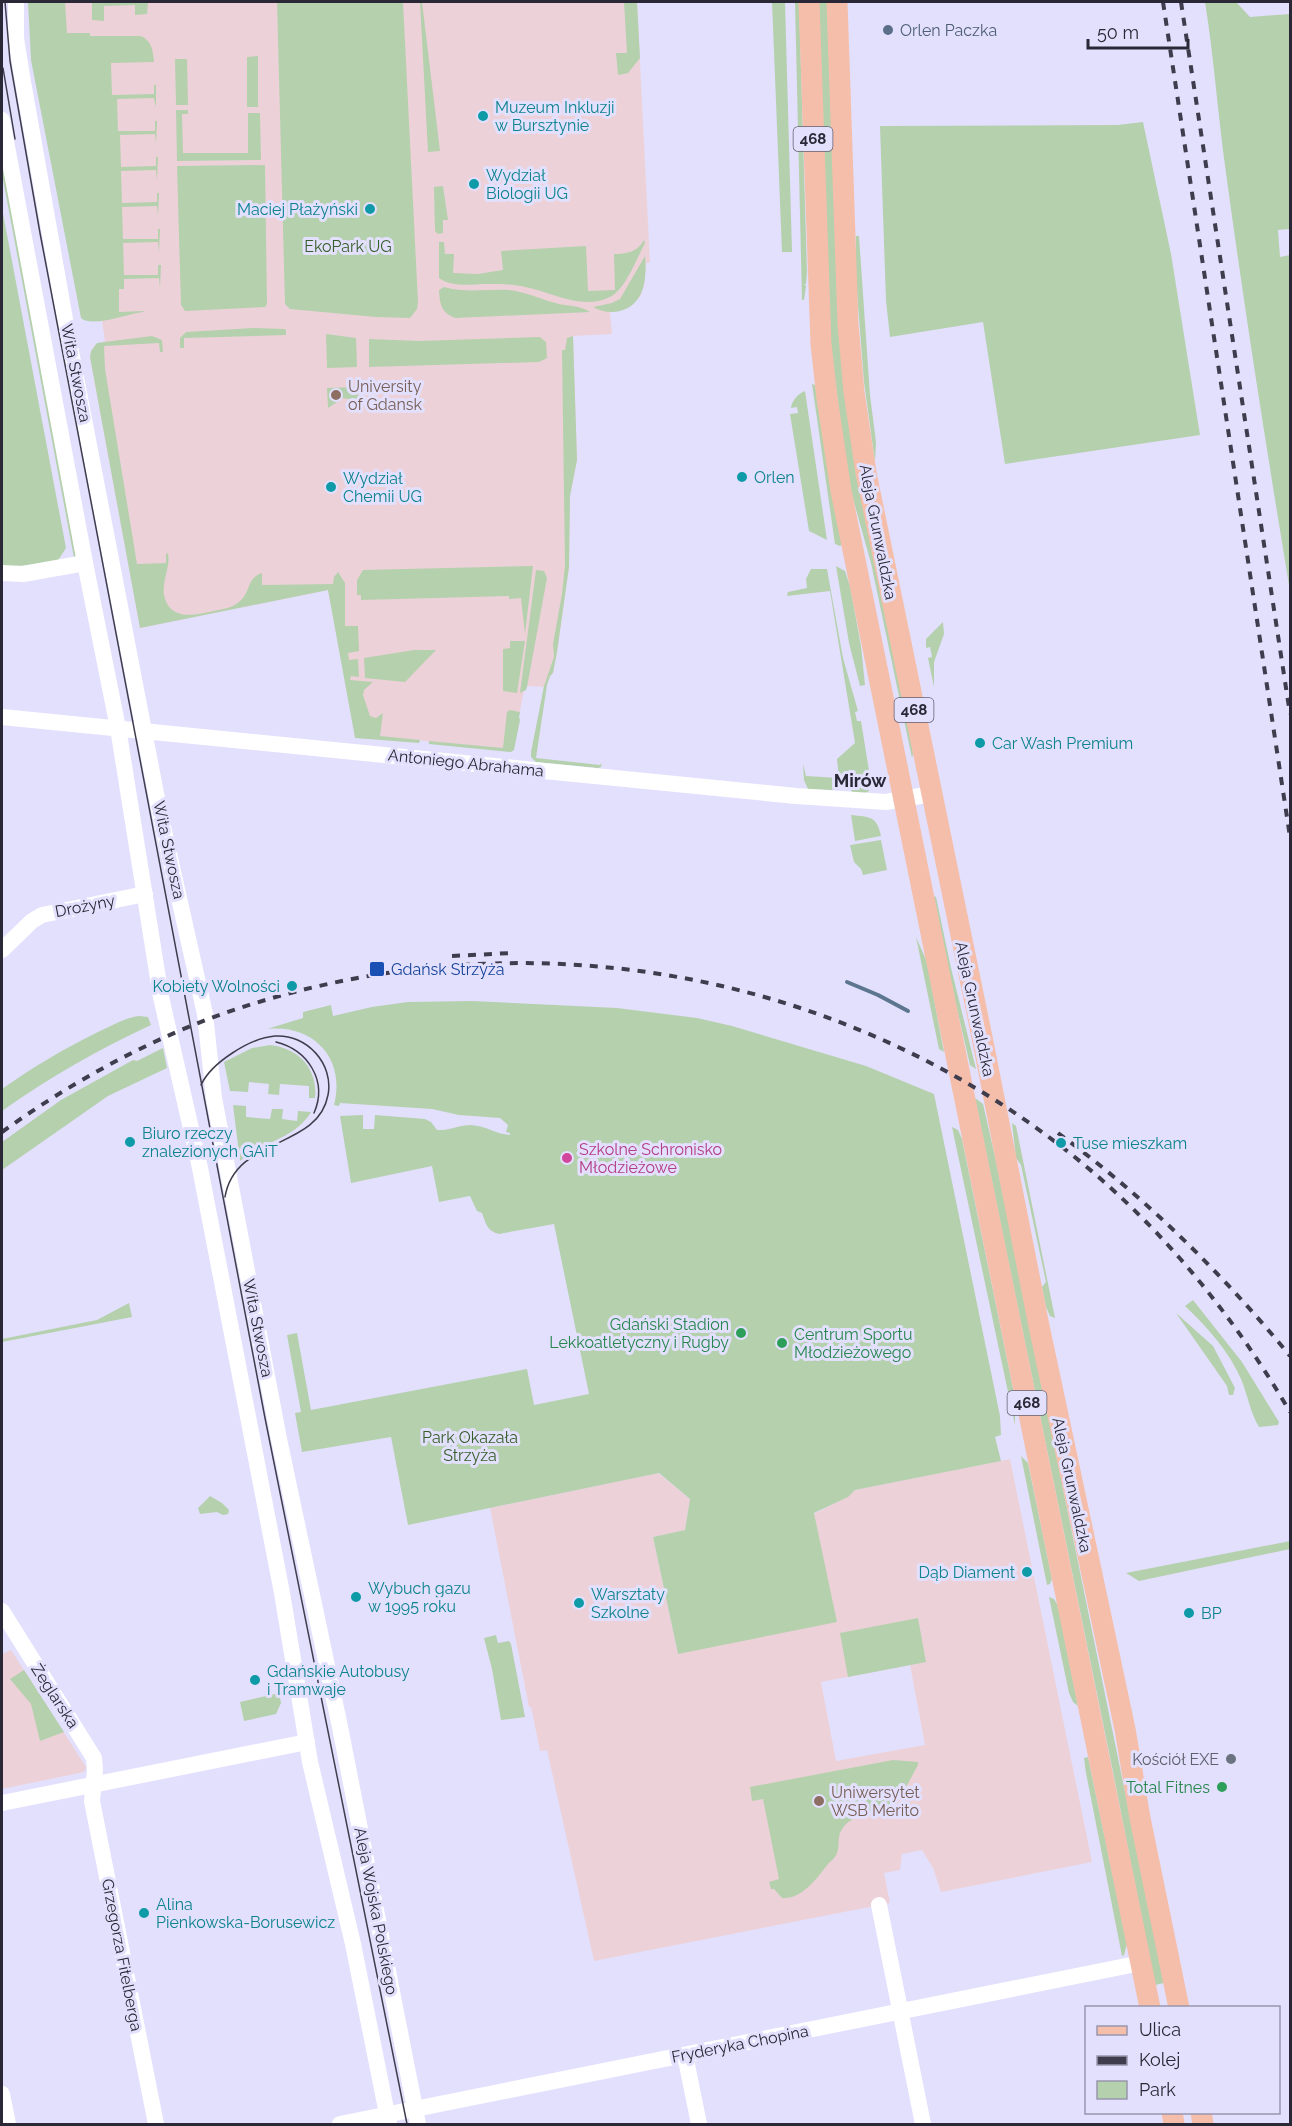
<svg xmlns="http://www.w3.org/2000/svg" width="1292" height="2126" font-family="Raleway,sans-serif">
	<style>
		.education { fill: #ecd2d8; fill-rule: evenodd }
		.green { fill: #b5d0ad }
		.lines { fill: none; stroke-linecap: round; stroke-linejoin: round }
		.stream { stroke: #5c7690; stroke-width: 4 }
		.minor { stroke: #fff; stroke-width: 16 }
		.major { stroke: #f5beaa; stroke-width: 21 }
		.tram { stroke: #3f3d4d; stroke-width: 1.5 }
		.rail { stroke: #3f3d4d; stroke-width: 4; stroke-dasharray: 8 8; stroke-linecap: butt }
		.service-dot { fill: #5c6f8a; stroke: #e3e0fd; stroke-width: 2 }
		.culture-dot { fill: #0f9aa8; stroke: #e3e0fd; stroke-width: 2 }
		.education-dot { fill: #8d6e63; stroke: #e3e0fd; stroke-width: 2 }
		.transit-dot { fill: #1a4fb4; stroke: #e3e0fd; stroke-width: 2 }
		.hotel-dot { fill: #d1479c; stroke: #e3e0fd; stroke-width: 2 }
		.leisure-dot { fill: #2e9e5b; stroke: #e3e0fd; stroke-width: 2 }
		.worship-dot { fill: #6b7280; stroke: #e3e0fd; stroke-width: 2 }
		.labels { text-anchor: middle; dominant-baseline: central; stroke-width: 6; stroke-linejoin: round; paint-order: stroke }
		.shield { fill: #e3e0fd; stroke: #625f72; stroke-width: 1.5 }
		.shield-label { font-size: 15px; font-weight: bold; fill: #2a2836 }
		.service-label { font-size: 16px; fill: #4e5e75; stroke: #e3e0fd; text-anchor: start }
		.culture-label { font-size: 16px; fill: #0d838f; stroke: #e3e0fd; text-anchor: start }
		.park-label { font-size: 16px; fill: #355e28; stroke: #e3e0fd }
		.street-label { font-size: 16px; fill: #2a2836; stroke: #e3e0fd }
		.education-label { font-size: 16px; fill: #785e54; stroke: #e3e0fd; text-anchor: start }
		.transit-label { font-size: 16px; fill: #164399; stroke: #e3e0fd; text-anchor: start }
		.hotel-label { font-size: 16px; fill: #b23c85; stroke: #e3e0fd; text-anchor: start }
		.leisure-label { font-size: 16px; fill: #27864d; stroke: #e3e0fd; text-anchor: end }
		.worship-label { font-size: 16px; fill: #5b616d; stroke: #e3e0fd; text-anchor: end }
		.neighbourhood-label { font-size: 18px; font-weight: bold; fill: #2a2836; stroke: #e3e0fd }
	</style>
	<rect width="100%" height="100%" fill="#e3e0fd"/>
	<g class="education">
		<polygon points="45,2 637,2 650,263 646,263 644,286 640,297 626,309 610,312 612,334 573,336 577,460 570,496 569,567 557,652 553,673 550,676 546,687 525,686 513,744 507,749 355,734 328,590 140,628 90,357 94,346 105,341 102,321 92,313"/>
		<path d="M1010 1459 1092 1862 941 1892 933 1868 922 1850 902 1854 900 1870 884 1873 890 1903 594 1961 547 1750 540 1751 531 1707H529L490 1508 658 1473 690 1499 685 1530 653 1537 678 1654 814 1514 847 1497 855 1490ZM910 1665 925 1745 836 1761 821 1682Z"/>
		<polygon points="11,1650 86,1767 84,1772 2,1789 2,1654"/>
	</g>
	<g class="green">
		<path d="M28 2H65L67 33H90V36H141C152 41 153 51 154 62L111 63 112 95 154 94V85H156V108L154 98 117 99 118 131H155V121H157L156 144 155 134 120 135 121 167 156 166V157H158L157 180 156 170 121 171 122 203 157 202V193H159L158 216 157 206 122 207 123 239H158V229H160L159 252 158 242 123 243 124 275H158V265H161L160 288 159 278 124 279V289H119V312L144 311 143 312C127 314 92 328 81 318L31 60Z"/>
		<polygon points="92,2 148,2 147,14 135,15 135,5 104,6 104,21 92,20"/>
		<polygon points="277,2 403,2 418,302 417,309 410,318 376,317 290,309 285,304"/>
		<polygon points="420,2 422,2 440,151 428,152"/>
		<polygon points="624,2 637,2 640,58 628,73 618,75 616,53 627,53"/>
		<polygon points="772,2 785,2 792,252 782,252"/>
		<polygon points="795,2 799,2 807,272 806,284 804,284 806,286 804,300 802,300"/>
		<polygon points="818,2 827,2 834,199 913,754 912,758 871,563 852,495 845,458 831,347"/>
		<path d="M1205 2H1236L1250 17 1290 14V229L1278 230 1280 257 1290 255V591C1267 452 1245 313 1226 173 1218 116 1214 58 1205 2Z"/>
		<polygon points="258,56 258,107 247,107 247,57"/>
		<polygon points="175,59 187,59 188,105 176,105"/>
		<polygon points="176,110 188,110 188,114 182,114 183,153 248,153 248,113 260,113 261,160 177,161"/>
		<polygon points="1143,122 1171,254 1200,435 1005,464 983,322 890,337 886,301 880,126 1118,125"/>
		<polygon points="2,151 76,556 74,558 2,174"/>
		<polygon points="265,165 267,304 265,307 185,311 181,305 177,166"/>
		<polygon points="443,186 448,220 443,220 443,233 438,234 435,231 434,189 434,187"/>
		<polygon points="2,208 66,548 57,562 2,568"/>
		<polygon points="856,236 859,236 870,395 876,442 875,462 864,382 856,279"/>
		<path d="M644 240 645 243C637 258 625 290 610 297 581 311 553 292 525 287 513 284 500 284 488 284 471 284 453 288 439 278V242H444L445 254H454L453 273 478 274 503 270 501 251 586 246 588 291 615 290 614 254C626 254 638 252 644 240Z"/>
		<path d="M645 256C647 277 645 305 620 311 609 313 603 312 593 307L612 303 620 299Z"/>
		<path d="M444 287C465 293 487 289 509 290 527 292 542 300 559 304 570 306 581 306 590 312L455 318C441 312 440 305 439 290Z"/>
		<polygon points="253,328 284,329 286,330 286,335 184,338 184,348 180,348 180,338 186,332"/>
		<polygon points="326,334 356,338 357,367 327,368"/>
		<path d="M152 336 162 340 163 352H160L159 343 104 346 105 369 137 564 166 563V554L168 553C171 568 160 584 165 599 173 622 197 614 214 611 223 609 233 608 240 601 251 592 246 578 262 573V585L333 584 334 577 338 572 345 583V626H358L359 651 348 653 349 660 358 659 359 677 351 676 350 680 373 682 364 690 363 695 370 716 376 718 383 713 380 736 420 740 419 743 355 738 328 590 140 628 90 357 91 351 97 343Z"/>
		<polygon points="573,336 577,460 570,496 569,567 557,652 553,673 550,676 547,685 536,758 600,765 602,763 601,767 598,768 536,762 531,757 531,752 544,686 554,657 553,644 562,594 565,565 562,350 565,350 567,338"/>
		<polygon points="540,337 546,342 547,358 539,362 369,367 369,339 419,341"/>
		<polygon points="812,384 815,385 842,545 840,546 835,544"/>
		<polygon points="358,387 359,407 353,400 343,398 328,408 327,388"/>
		<path d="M805 391 827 540 809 531 790 414 798 413 797 407 791 408C792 400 798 394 805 391Z"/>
		<polygon points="533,566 525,634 521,598 509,599 509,596 361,600 361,595 357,595 357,580 363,570"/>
		<polygon points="836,566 845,571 850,586 861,646 865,685 860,686 849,643"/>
		<polygon points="811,569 827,569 843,658 858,711 855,712 857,721 861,721 870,777 867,785 869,791 865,793 852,793 847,773 845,774 842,787 831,790 808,789 804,780 803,764 806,776 839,778 837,759 855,743 830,591 787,596 788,592 807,588 806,579"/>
		<polygon points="536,570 544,571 547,578 527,687 526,690 520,693"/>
		<polygon points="943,622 944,634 934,662 934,687 928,658 932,657 930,647 926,648 926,639"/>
		<polygon points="510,641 525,641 517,693 503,691 503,649 510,648"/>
		<polygon points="414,650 436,650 405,682 365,678 364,658"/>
		<polygon points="510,710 520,712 519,717 520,720 514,750 511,752 429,744 429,741 503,748 507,712"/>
		<path d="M851 815C870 817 877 816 881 836L855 841Z"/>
		<polygon points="881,840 887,870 863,875 861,869 854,862 850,845"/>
		<polygon points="934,896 936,897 951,968 976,1069 970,1065 951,983"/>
		<polygon points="916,937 927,962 944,1052 939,1049"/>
		<path d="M472 1001 617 1008 697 1018 732 1026 866 1066 934 1094 1000 1416 1001 1435 995 1437 1001 1461 855 1490 848 1497 814 1513 837 1622 678 1654 653 1537 685 1530 690 1499 659 1473 408 1525 391 1437 302 1452 295 1413 301 1412 287 1335 297 1333 311 1410 527 1369 534 1405 589 1394 554 1224 499 1234C487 1231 486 1224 482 1213L477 1211 470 1196 439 1202 432 1166 351 1183 340 1116 363 1115V1129H374L375 1115 425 1119 431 1122 437 1130C449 1131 459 1125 471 1125 486 1126 496 1134 510 1135V1133L506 1132 508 1125 500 1118 459 1115 432 1109 340 1103 339 1106 334 1105C346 1059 314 1024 267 1029L303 1018V1012L331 1005 333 1016 372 1007 408 1002Z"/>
		<path d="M139 1016 148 1017 151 1025C97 1050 50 1077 2 1111V1089C33 1067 65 1048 100 1031 113 1025 125 1018 139 1016Z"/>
		<path d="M270 1045C299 1048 318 1069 315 1098H309V1086L280 1084 279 1095 268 1094 269 1084 249 1082 248 1092 230 1091 224 1062 252 1048Z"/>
		<polygon points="163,1048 167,1068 108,1096 2,1170 2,1142 61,1100 133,1060 137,1061"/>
		<polygon points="975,1098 983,1104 996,1161 1164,1983 1155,1985 1113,1772"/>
		<path d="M233 1105 246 1106V1117L270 1119 272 1109H283L282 1119 297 1121 298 1111 311 1112C295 1139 262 1142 240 1161Z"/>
		<polygon points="1012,1123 1016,1126 1055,1318 1050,1316 1046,1307 1042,1287 1046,1282 1021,1165 1016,1158"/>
		<polygon points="952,1127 958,1130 962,1139 1015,1398 1015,1425"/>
		<path d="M1193 1300 1242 1362 1279 1422 1278 1425 1259 1427C1250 1412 1248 1396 1241 1379 1229 1351 1207 1327 1185 1306Z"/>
		<polygon points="129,1303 132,1317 2,1342 2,1339 97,1320"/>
		<polygon points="1176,1313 1213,1346 1235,1388 1233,1395 1229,1395 1227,1386"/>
		<polygon points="1021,1456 1028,1463 1052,1579 1050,1584 1047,1585"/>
		<polygon points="210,1496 222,1503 229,1510 228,1514 223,1515 217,1512 200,1514 198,1508"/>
		<polygon points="1290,1541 1290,1549 1139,1581 1126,1573"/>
		<polygon points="1049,1597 1054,1599 1058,1606 1078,1706 1073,1702 1069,1693"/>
		<polygon points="918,1618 926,1662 848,1677 840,1633"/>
		<polygon points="496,1635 498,1643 509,1641 511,1644 525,1717 501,1720 492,1669 484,1638"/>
		<polygon points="24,1670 64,1732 40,1741 31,1704 10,1679"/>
		<polygon points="279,1693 281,1703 276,1714 244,1721 240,1702"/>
		<polygon points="1088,1757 1127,1944 1124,1955 1122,1956 1086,1773 1084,1758"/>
		<path d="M893 1760 918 1762V1765C910 1779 902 1798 889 1806 873 1816 851 1812 841 1831 837 1838 840 1846 837 1853 836 1857 831 1861 828 1864 818 1877 802 1900 782 1898L774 1889H771L769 1882 779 1879 763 1799 752 1801 750 1787Z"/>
	</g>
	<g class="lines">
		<polyline class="stream" points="847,982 878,995 908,1011"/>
		<g class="minor">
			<polyline points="16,2 16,38 22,76 68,336 159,809 205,1014 214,1098 279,1439 340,1727 418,2124"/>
			<polyline points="2,120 85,563 118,728 161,997 200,1168 282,1593 310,1762 353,1944 389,2124"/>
			<polyline points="2,573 23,574 85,563"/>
			<polyline points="2,717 796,796 886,802 931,794"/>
			<polyline points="2,950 32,921 42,915 145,894"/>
			<polyline points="2,1611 94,1758 95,1770 92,1801 156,2124"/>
			<polyline points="2,1803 307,1742"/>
			<polyline points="879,1905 923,2124"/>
			<polyline points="685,2055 699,2124"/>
			<polyline points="2,2094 8,2124"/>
			<polyline points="340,2124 1141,1963"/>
		</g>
		<g class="major">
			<polyline points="809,2 821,344 827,398 841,491 1150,2008"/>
			<polyline points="837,2 848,324 854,392 866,473 983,1042 1039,1326 1125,1729 1140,1818 1179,2008"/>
			<polyline points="1172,2112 1174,2124"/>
			<polyline points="1201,2112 1203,2124"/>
		</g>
		<g class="tram">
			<polyline points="5,2 10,61 40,233 265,1418 407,2124"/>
			<polyline points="3,68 15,139"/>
			<path d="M276 1042C308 1050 328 1081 314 1113"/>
			<path d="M201 1085C211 1063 250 1038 275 1036 307 1034 334 1064 328 1095 318 1150 235 1136 225 1197"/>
		</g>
		<g class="rail">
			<polyline points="1163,2 1290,837"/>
			<polyline points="1181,2 1290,714"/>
			<polyline points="452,956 512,953"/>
			<path d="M2 1132C66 1086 137 1046 211 1018 498 913 820 960 1062 1147 1155 1219 1231 1311 1290 1412"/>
			<path d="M1058 1133C1145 1197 1222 1273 1290 1356"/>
		</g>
	</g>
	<circle class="service-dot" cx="888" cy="30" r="6"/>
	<g class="culture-dot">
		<circle cx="483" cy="116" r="6"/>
		<circle cx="474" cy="184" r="6"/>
		<circle cx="370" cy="209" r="6"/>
		<circle cx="742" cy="477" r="6"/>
		<circle cx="331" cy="487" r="6"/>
		<circle cx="980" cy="743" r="6"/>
		<circle cx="292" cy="986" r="6"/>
		<circle cx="130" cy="1142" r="6"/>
		<circle cx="1061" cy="1143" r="6"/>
		<circle cx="1027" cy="1572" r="6"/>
		<circle cx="356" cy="1597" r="6"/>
		<circle cx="579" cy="1603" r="6"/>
		<circle cx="1189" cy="1613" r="6"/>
		<circle cx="255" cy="1680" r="6"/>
		<circle cx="144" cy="1913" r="6"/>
	</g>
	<g class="education-dot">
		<circle cx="336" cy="395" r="6"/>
		<circle cx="819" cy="1801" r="6"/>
	</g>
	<rect class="transit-dot" x="369" y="961" width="16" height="16" rx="3"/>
	<circle class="hotel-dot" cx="567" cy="1158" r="6"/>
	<g class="leisure-dot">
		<circle cx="741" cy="1333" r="6"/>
		<circle cx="782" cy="1343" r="6"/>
		<circle cx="1222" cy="1787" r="6"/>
	</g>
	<circle class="worship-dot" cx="1231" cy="1759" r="6"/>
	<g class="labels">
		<g class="shield">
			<rect x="793.5" y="127" width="39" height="24" rx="4.5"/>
			<rect x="894.5" y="698" width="39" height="24" rx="4.5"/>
			<rect x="1007.5" y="1391" width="39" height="24" rx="4.5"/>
		</g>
		<g class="shield-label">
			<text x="813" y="139">468</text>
			<text x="914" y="710">468</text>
			<text x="1027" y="1403">468</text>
		</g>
		<g class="service-label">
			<text x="900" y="30">Orlen Paczka</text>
		</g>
		<g class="culture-label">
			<text x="495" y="107">Muzeum Inkluzji<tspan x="495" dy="18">w Bursztynie</tspan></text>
			<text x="486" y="175">Wydział<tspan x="486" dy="18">Biologii UG</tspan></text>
			<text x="358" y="209" text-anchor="end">Maciej Płażyński</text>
			<text x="754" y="477">Orlen</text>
			<text x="343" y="478">Wydział<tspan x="343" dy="18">Chemii UG</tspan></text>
			<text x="992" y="743">Car Wash Premium</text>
			<text x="280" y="986" text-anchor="end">Kobiety Wolności</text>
			<text x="142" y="1133">Biuro rzeczy<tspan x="142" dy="18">znalezionych GAiT</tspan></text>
			<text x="1073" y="1143">Tuse mieszkam</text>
			<text x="1015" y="1572" text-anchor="end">Dąb Diament</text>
			<text x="368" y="1588">Wybuch gazu<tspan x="368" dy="18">w 1995 roku</tspan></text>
			<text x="591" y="1594">Warsztaty<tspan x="591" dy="18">Szkolne</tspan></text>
			<text x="1201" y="1613">BP</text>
			<text x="267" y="1671">Gdańskie Autobusy<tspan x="267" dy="18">i Tramwaje</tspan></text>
			<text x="156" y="1904">Alina<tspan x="156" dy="18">Pienkowska-Borusewicz</tspan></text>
		</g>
		<g class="park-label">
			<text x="348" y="246">EkoPark UG</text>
			<text x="470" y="1437">Park Okazała<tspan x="470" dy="18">Strzyża</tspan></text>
		</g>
		<g class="street-label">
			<text transform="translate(76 373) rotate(79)">Wita Stwosza</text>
			<text transform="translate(878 532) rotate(79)">Aleja Grunwaldzka</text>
			<text transform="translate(466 763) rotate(6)">Antoniego Abrahama</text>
			<text transform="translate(169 850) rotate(78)">Wita Stwosza</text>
			<text transform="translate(85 906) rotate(-11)">Drożyny</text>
			<text transform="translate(975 1009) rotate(78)">Aleja Grunwaldzka</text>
			<text transform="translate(258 1328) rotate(79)">Wita Stwosza</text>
			<text transform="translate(1072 1485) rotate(78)">Aleja Grunwaldzka</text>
			<text transform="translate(55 1696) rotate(57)">Żeglarska</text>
			<text transform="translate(376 1911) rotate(79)">Aleja Wojska Polskiego</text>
			<text transform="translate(122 1955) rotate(79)">Grzegorza Fitelberga</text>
			<text transform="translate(740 2044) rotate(-11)">Fryderyka Chopina</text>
		</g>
		<g class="education-label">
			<text x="348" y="386">University<tspan x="348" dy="18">of Gdansk</tspan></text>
			<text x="831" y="1792">Uniwersytet<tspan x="831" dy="18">WSB Merito</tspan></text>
		</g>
		<g class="transit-label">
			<text x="391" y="969">Gdańsk Strzyża</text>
		</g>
		<g class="hotel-label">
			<text x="579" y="1149">Szkolne Schronisko<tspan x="579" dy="18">Młodzieżowe</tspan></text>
		</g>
		<g class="leisure-label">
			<text x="729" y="1324">Gdański Stadion<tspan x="729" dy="18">Lekkoatletyczny i Rugby</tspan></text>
			<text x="794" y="1334" text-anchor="start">Centrum Sportu<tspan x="794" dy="18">Młodzieżowego</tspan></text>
			<text x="1210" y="1787">Total Fitnes</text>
		</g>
		<g class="worship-label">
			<text x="1219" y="1759">Kościół EXE</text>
		</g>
		<g class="neighbourhood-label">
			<text x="860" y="780">Mirów</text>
		</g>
	</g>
	<rect width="1292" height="2126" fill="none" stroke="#2a2836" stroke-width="6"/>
	<rect x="1085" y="2006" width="195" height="108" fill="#e3e0fd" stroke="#9996ad" stroke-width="1.5"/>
	<rect x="1097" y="2026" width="30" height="9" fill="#f5beaa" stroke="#9996ad" stroke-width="1.5"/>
	<text x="1139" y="2036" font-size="18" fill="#2a2836">Ulica</text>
	<rect x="1097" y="2056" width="30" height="9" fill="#3f3d4d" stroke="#9996ad" stroke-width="1.5"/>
	<text x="1139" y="2066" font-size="18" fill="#2a2836">Kolej</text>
	<rect x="1097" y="2081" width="30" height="18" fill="#b5d0ad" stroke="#9996ad" stroke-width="1.5"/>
	<text x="1139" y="2096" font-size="18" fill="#2a2836">Park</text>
	<path d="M1088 39v9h100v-9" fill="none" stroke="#2a2836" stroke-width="3"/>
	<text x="1097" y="39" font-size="18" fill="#2a2836" stroke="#e3e0fd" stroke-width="4.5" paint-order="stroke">50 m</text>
</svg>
